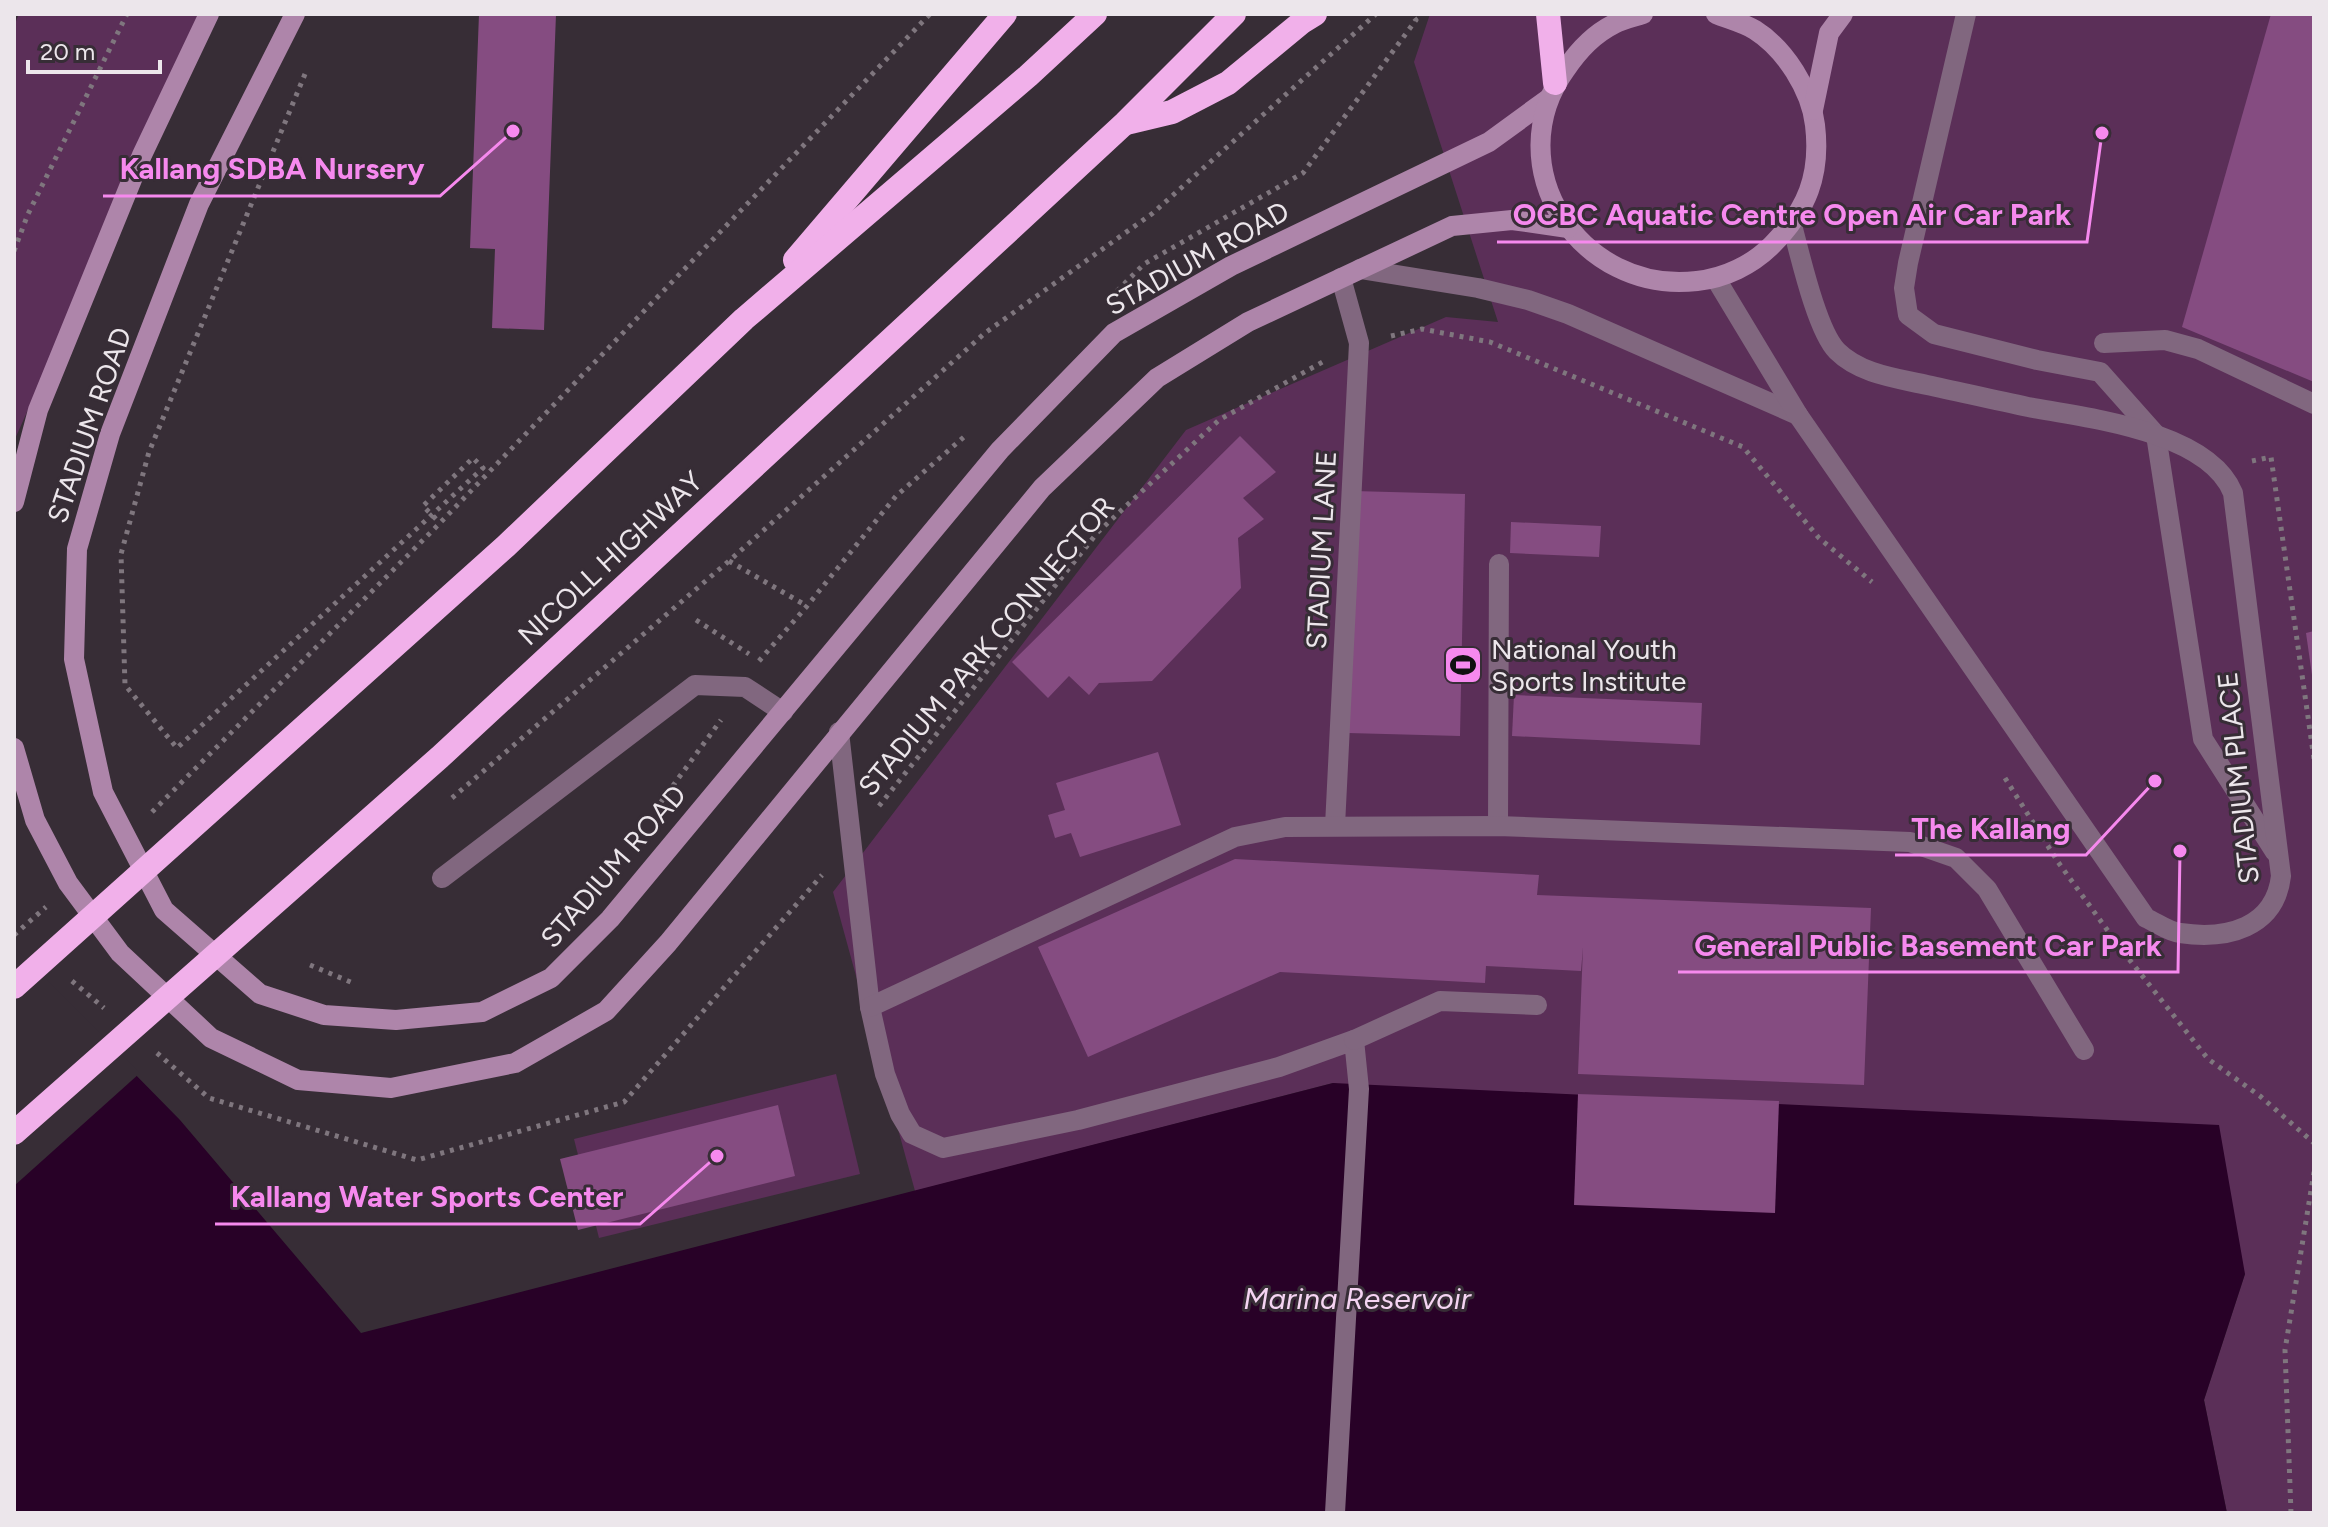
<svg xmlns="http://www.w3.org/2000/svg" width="2328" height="1527" font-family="Figtree,sans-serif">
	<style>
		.green { fill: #5b2f58 }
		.water { fill: #280127 }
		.pier { fill: #372d36 }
		.building { fill: #854c81 }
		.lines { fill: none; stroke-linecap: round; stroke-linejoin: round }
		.path { stroke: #7f767e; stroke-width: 5; stroke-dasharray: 4 6; stroke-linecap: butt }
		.lane { stroke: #81677f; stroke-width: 20 }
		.secondary { stroke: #ae85aa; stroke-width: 20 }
		.highway { stroke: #f1b0ea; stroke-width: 24 }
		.labels { text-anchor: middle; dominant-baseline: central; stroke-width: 6; stroke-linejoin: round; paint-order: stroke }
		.street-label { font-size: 28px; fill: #ece6eb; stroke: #372d36 }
		.poi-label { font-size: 28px; fill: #ece6eb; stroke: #372d36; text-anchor: start }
		.water-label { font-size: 30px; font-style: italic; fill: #f5d4f2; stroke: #372d36 }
		.leader { fill: none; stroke: #f689ee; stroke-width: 3 }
		.callout-dot { fill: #f689ee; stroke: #372d36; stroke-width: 3 }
		.callout-label { font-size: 30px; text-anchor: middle; font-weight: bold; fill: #f689ee; stroke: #372d36; stroke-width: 6; stroke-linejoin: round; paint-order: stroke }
	</style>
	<rect width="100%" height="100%" fill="#372d36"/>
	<g class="green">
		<polygon points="19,14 206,14 14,441 14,26"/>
		<polygon points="1430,14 2314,14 2314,1513 2227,1513 2204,1400 2245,1274 1333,1083 915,1191 833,892 1186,430 1446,317 1498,322 1414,62"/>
		<polygon points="836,1074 860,1174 599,1238 574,1139"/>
	</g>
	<polygon class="water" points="14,951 180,1120 361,1333 1333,1083 2219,1125 2245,1274 2204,1400 2227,1513 14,1513"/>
	<polygon class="pier" points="14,947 140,1073 14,1186"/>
	<g class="building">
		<polygon points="479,14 556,14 544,330 492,328 495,249 470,248"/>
		<polygon points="2271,14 2314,14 2314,382 2182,327"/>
		<polygon points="1240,436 1276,472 1243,498 1264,519 1238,538 1241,588 1152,681 1099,683 1089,695 1069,676 1048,698 1012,662"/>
		<polygon points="1353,491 1465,494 1460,736 1348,733"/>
		<polygon points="1511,522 1601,526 1599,557 1510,553"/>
		<polygon points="2314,631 2314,675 2312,675 2306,633"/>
		<polygon points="1514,695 1702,703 1700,745 1512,736"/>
		<polygon points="1158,752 1181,825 1080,857 1071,833 1055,838 1048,815 1065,810 1056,783"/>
		<polygon points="1235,859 1539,875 1537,895 1871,908 1864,1085 1578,1074 1583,947 1581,971 1486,966 1485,983 1280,972 1088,1057 1038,947"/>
		<polygon points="1578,1094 1779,1101 1775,1213 1574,1205"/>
		<polygon points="778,1105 795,1176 578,1230 560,1159"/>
	</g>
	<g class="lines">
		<g class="path">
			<polyline points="305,74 149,452 121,554 125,685 177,748 483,468 473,458 423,506 440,523"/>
			<polyline points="14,251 28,214 127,14"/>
			<polyline points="1117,291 1144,264 1303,173 1416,20 1411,14"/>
			<polyline points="1391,336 1422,329 1490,342 1743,447 1819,538 1872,582"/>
			<polyline points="2252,461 2271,457 2314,759"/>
			<polyline points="729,561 807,606"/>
			<polyline points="696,620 749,654"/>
			<polyline points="759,661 807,606 896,496 965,436"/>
			<polyline points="2005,778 2058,862 2121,949 2208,1059 2260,1096 2314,1143"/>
			<polyline points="452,798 729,561 985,333 1153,213 1376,14"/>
			<polyline points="661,802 721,720"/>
			<polyline points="879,806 1098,532 1219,420 1326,360"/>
			<polyline points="152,812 440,523 930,14"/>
			<polyline points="14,935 46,907"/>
			<polyline points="310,965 353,983"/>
			<polyline points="72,981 104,1008"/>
			<polyline points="157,1053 209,1098 417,1160 624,1102 822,875"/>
			<polyline points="2291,1513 2285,1350 2314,1172"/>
		</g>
		<g class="lane">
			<polyline points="1966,14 1908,263 1904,288 1908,315 1934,334 2037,360 2100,372 2156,435 2203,739 2275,852"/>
			<polyline points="1360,269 1478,288 1528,300 1568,314 1798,415"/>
			<path d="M1716 279 1798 415 2146 918C2157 923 2169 932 2180 933 2227 940 2275 928 2281 876L2233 493C2208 431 2087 418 2028 407 1994 400 1960 392 1927 385 1896 378 1860 374 1837 351 1817 331 1800 255 1792 225"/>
			<polyline points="2104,343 2165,340 2198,349 2314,404"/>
			<polyline points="839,732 870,1007 885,1074 900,1114 912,1134 943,1148 1078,1120 1279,1067 1354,1040 1359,1089 1335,1513"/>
			<polyline points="1335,826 1359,343 1341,278"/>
			<polyline points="1498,826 1499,564"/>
			<polyline points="442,878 695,685 745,687 783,712"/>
			<polyline points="870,1007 1235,837 1285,827 1498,826 1910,842 1956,858 1987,889 2084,1050"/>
			<polyline points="1354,1040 1440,1001 1537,1005"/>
		</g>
		<g class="secondary">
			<polyline points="295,14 199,204 110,434 77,549 74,659 103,792 164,910 260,994 324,1015 396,1020 482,1012 551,978 610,919 1000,450 1114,333 1231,266 1489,142 1548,99"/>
			<path d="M1643 14C1634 17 1623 19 1614 24 1594 34 1578 51 1566 69 1496 166 1580 295 1697 281 1725 278 1752 265 1772 245 1807 210 1821 175 1815 125 1811 90 1785 49 1755 30 1744 23 1728 19 1716 14"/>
			<polyline points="1813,110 1829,33 1843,14"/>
			<polyline points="14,502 38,410 142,155 209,14"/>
			<polyline points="14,748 35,820 68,883 120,953 211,1038 298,1080 391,1088 515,1063 606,1011 668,943 1042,488 1157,378 1248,322 1452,226 1512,220 1568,228"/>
		</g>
		<g class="highway">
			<polyline points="1548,14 1555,83"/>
			<polyline points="1126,123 1172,112 1228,83 1302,22 1315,14"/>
			<polyline points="795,260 1005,14"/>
			<polyline points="14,987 506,546 744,319 1028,76 1095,14"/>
			<polyline points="14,1133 440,757 1125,123 1234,14"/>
		</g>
	</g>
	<defs>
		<g id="stadium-square" transform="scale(2)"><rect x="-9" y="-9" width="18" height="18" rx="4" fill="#f689ee" stroke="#372d36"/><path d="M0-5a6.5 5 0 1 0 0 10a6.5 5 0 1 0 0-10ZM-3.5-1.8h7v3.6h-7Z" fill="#111"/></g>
	</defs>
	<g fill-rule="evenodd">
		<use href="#stadium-square" x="1463" y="665"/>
	</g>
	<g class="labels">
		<g class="street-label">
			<text transform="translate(1197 258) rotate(-29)">STADIUM ROAD</text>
			<text transform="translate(89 425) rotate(-71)">STADIUM ROAD</text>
			<text transform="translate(1321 550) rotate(-87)">STADIUM LANE</text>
			<text transform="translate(610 558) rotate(-43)">NICOLL HIGHWAY</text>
			<text transform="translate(986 646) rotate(-50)">STADIUM PARK CONNECTOR</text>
			<text transform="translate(2238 778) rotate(-96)">STADIUM PLACE</text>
			<text transform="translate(613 866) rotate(-49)">STADIUM ROAD</text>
		</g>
		<g class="poi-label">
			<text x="1491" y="649">National Youth<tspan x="1491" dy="32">Sports Institute</tspan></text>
		</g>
		<g class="water-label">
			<text x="1357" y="1298">Marina Reservoir</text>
		</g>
	</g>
	<path class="leader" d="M513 131L440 196H103M2102 133L2087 242H1497M2155 781L2086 855H1895M2180 851L2178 972H1678M717 1156L640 1224H215"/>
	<g class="callout-dot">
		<circle cx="513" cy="131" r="8"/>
		<circle cx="2102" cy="133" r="8"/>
		<circle cx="2155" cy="781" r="8"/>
		<circle cx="2180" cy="851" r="8"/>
		<circle cx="717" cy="1156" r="8"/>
	</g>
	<g class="callout-label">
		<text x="272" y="179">Kallang SDBA Nursery</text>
		<text x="1792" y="225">OCBC Aquatic Centre Open Air Car Park</text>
		<text x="1991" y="839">The Kallang</text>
		<text x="1928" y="956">General Public Basement Car Park</text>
		<text x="427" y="1207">Kallang Water Sports Center</text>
	</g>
	<rect width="2328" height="1527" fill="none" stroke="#ece6eb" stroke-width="32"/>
	<path d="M28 60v12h132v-12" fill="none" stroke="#ece6eb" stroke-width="4"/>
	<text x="40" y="60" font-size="24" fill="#ece6eb" stroke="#372d36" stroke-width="6" paint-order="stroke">20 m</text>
</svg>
